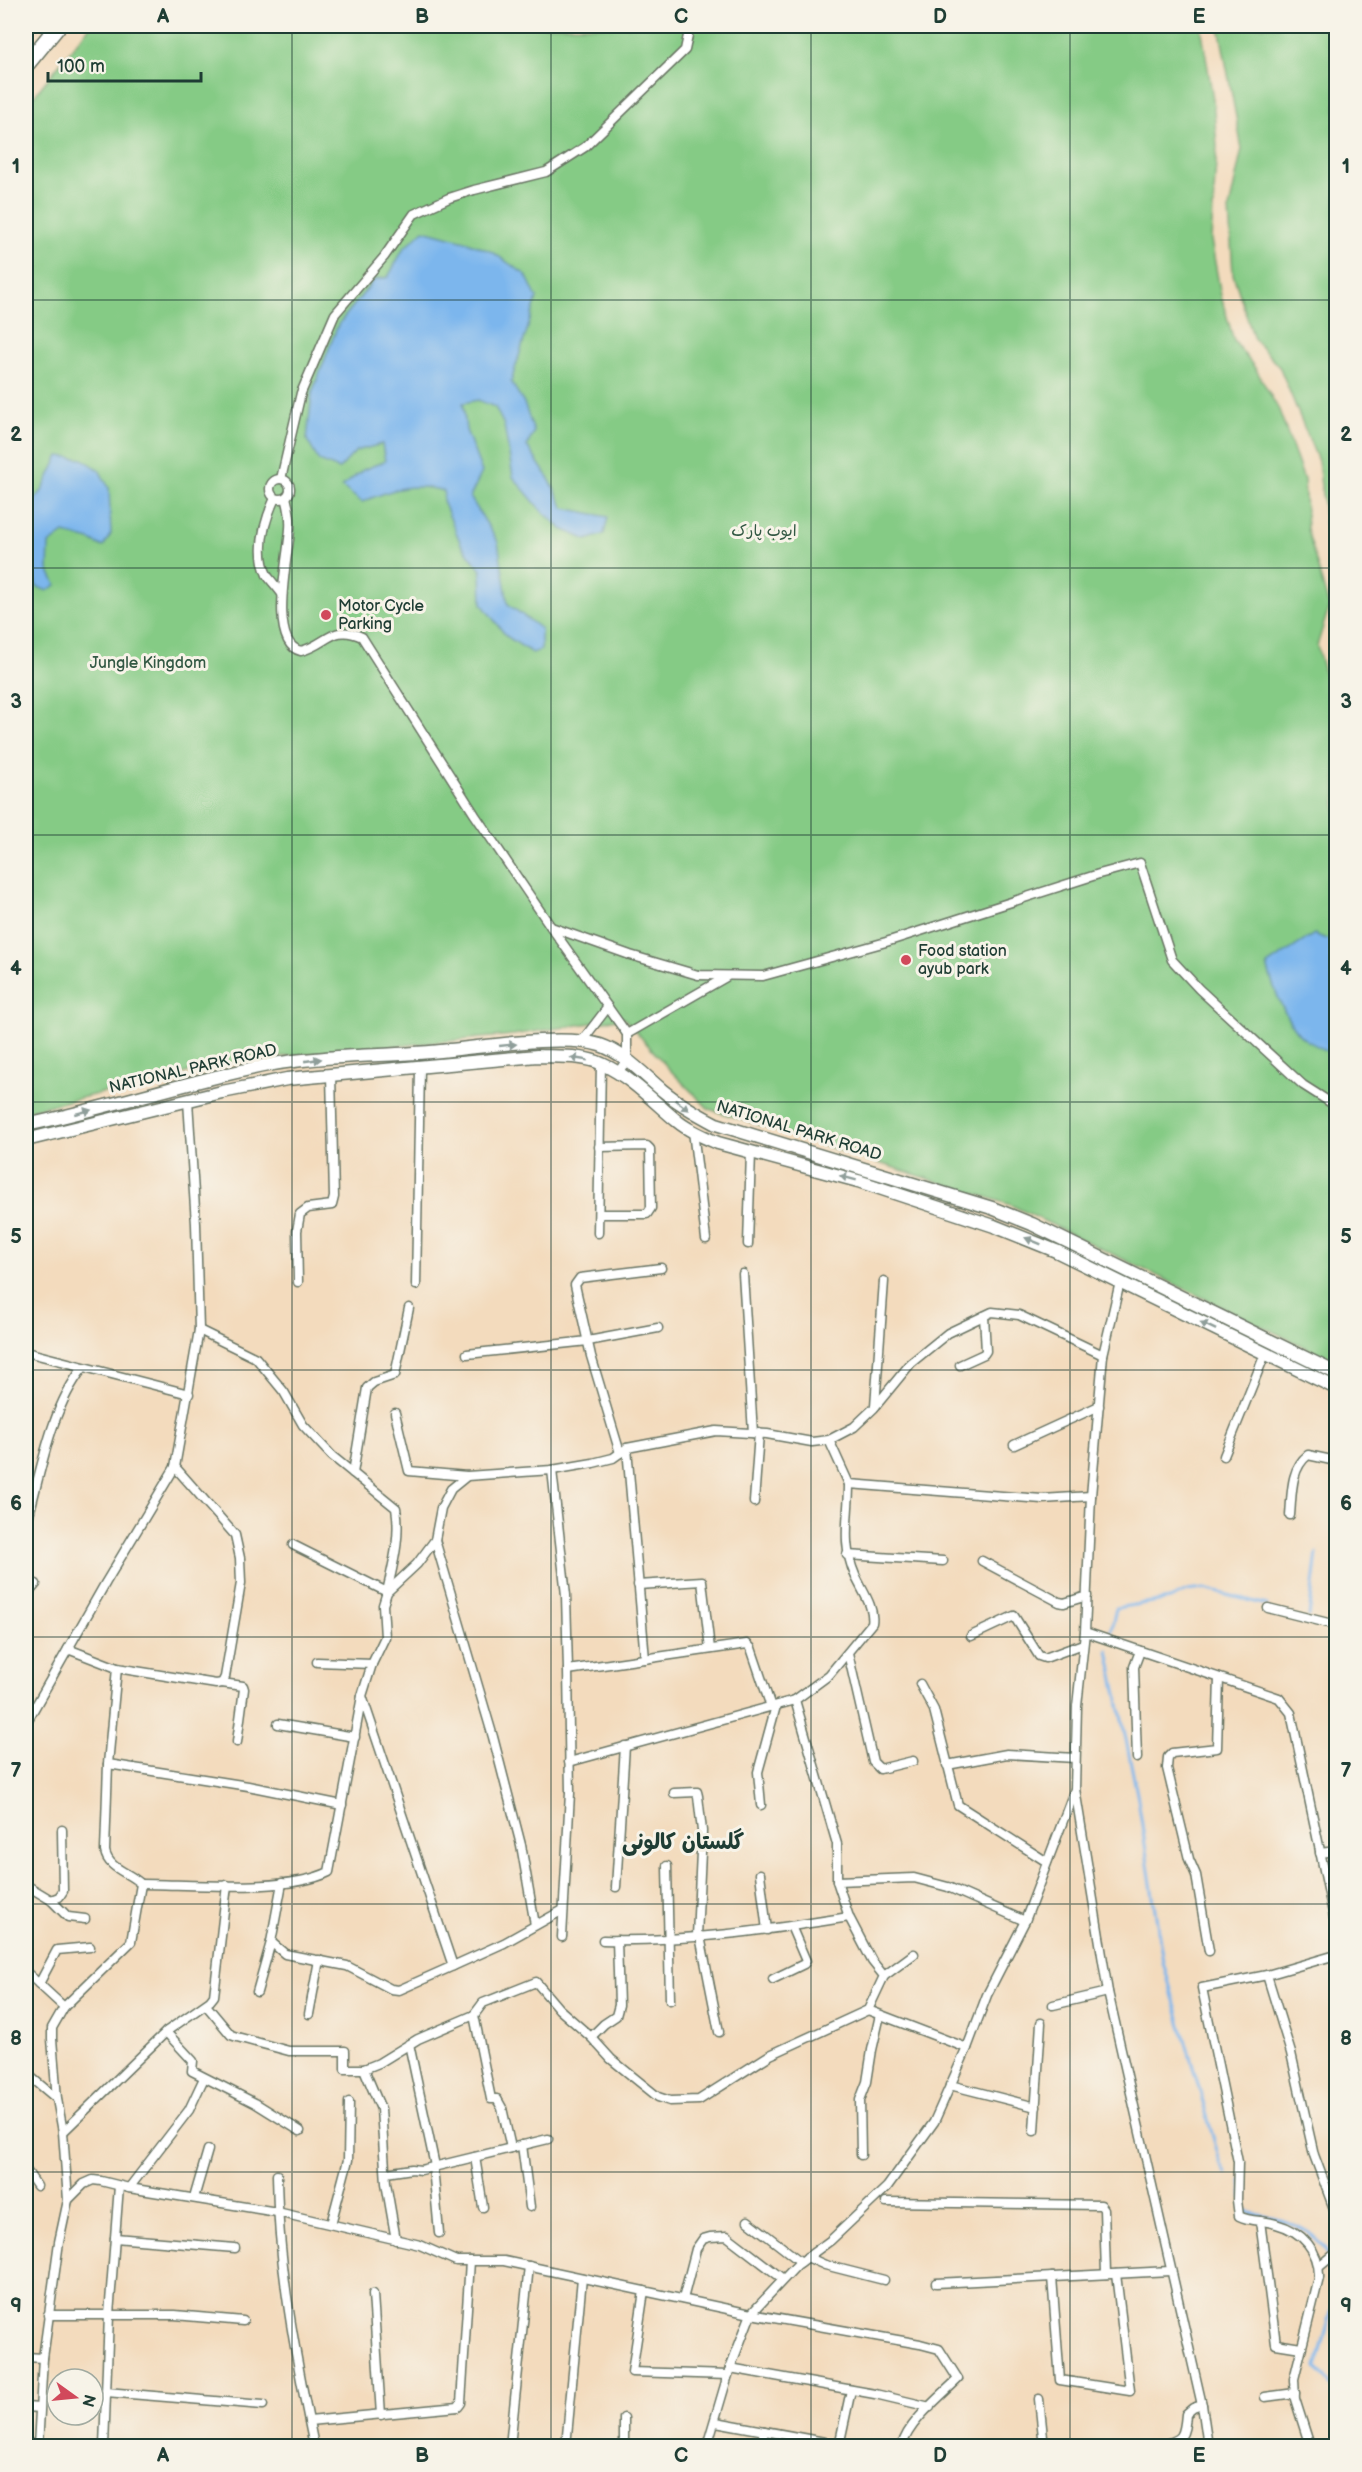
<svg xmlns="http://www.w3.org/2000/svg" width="1362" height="2472" font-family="'Balsamiq Sans','Playpen Sans Arabic',sans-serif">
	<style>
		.green { fill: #85cb85; stroke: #52845c; stroke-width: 1.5 }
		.water { fill: #7bb6ed; stroke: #4d7a90; stroke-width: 1.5 }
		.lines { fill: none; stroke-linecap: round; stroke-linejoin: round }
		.stream { stroke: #7bb6ed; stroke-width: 3 }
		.street-casing { stroke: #697464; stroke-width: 11 }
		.secondary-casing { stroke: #697464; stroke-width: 15 }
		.highway-casing { stroke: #697464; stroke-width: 18 }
		.street { stroke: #fff; stroke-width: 8 }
		.secondary { stroke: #fff; stroke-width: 12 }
		.highway { stroke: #fff; stroke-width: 15 }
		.oneway { fill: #8f9e9a }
		.grid { fill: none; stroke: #1f3d34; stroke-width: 1.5; stroke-opacity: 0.55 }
		.poi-dot { fill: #d1495b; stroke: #f7f3e8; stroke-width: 2 }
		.labels { text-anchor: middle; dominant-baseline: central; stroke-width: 6; stroke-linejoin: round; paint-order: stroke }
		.park-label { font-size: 16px; fill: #335944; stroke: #f7f3e8 }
		.poi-label { font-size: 16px; fill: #1f3d34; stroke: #f7f3e8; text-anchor: start }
		.street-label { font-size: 16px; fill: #1f3d34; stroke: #f7f3e8 }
		.district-label { font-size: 22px; font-weight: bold; fill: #1f3d34; stroke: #f7f3e8 }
		.neatline { fill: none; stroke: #1f3d34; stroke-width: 2 }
		.grid-label { font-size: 20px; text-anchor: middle; font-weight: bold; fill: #1f3d34 }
	</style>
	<rect width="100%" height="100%" fill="#f7f3e8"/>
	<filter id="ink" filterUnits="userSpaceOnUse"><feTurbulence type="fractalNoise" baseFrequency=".0167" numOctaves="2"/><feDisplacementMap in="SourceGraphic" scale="12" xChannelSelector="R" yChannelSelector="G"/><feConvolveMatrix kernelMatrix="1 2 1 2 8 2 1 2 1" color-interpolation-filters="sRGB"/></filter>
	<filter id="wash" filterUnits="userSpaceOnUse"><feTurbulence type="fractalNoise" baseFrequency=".008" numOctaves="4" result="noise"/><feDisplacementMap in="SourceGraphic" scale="24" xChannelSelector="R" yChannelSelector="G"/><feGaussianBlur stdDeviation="1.35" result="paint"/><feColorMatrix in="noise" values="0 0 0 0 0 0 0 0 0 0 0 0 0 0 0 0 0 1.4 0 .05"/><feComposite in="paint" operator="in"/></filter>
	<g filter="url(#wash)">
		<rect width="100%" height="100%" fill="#f3dbbd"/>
		<g class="green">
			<polygon points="90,26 1201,26 1213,99 1217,146 1211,240 1221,296 1234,341 1255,368 1279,410 1304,480 1307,529 1329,607 1317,646 1334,709 1336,791 1336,1362 1011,1205 709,1109 670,1070 624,1018 513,1035 236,1061 26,1111 26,106"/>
			<polygon points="1219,26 1336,26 1336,575 1327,536 1318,461 1280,368 1254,339 1233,274 1229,209 1242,149"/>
		</g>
		<g class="water">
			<path d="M424 230 465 241 492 252 526 275 537 298 511 382 524 403 534 432 527 446 549 479 564 508 608 517 604 534 587 540 562 529 540 509 513 477 504 425 495 407 478 400 463 403 466 430 482 472 470 497 498 542 508 604 541 629V650L532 653 506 636 482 604 481 570 461 544 443 501 444 491C413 482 392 489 362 502L342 487 363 470 385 461 382 444 356 451 339 469 319 461 307 440 312 393 338 325 374 280 388 277 404 248Z"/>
			<polygon points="59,456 83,459 99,470 109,488 111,534 103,547 90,540 64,533 49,544 48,569 56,585 47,591 36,586 26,543 26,497 32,503 42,491"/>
			<path d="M1314 934 1336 943V1061C1328 1047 1314 1047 1302 1037 1287 1025 1272 984 1267 965Z"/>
		</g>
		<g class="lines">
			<g class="stream">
				<polyline points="1309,1616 1317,1553"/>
				<polyline points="1111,1631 1116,1608 1170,1599 1187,1591 1204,1589 1267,1605"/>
				<polyline points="1108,1650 1138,1799 1163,1962 1221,2165 1226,2173"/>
				<path d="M1241 2180 1245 2212C1272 2217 1305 2223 1322 2245 1329 2253 1333 2265 1336 2275"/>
				<polyline points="1336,2294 1317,2366 1336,2391"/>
			</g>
		</g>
	</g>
	<g filter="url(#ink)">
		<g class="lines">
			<g class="street-casing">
				<g id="street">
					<circle cx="280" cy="489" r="10"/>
					<polyline points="281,479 301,393 335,314 384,257 414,214 449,198 474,190 546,172 585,147 685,50 690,26"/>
					<path d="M286 497C289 508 291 518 290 529 289 553 267 644 301 651 327 645 332 623 362 637L475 815 551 927 627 1034V1059L618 1073"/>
					<path d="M275 498C265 520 256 551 267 575 271 581 278 588 282 594"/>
					<polyline points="551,927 630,955 698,975 763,976 886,942 1099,874 1140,863 1172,960 1199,989 1303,1085 1336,1106"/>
					<polyline points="627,1034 726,977"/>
					<polyline points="582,1041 608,1007"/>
					<polyline points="693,1131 706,1239"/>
					<polyline points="599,1214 647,1214 651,1208 650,1149 647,1146 599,1147"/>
					<polyline points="598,1233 601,1063"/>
					<polyline points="748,1244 751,1152"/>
					<polyline points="743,1274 753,1433"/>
					<polyline points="298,1282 297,1231 300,1214 308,1208 332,1205 334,1197 331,1075"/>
					<polyline points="416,1285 420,1068"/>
					<path d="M199 1330 256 1358 284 1392 303 1425 332 1456 396 1508C401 1537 393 1564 387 1592L293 1545"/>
					<polyline points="26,1352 189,1394"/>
					<polyline points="467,1354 588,1341 658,1328"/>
					<polyline points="960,1365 984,1354 986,1351 984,1316"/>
					<polyline points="875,1406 884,1281"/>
					<polyline points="395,1413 409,1471 467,1476"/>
					<polyline points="829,1440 849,1484 1042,1499 1091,1496"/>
					<polyline points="1014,1445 1099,1406"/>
					<polyline points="627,1448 645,1659"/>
					<polyline points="620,1453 591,1356 575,1285 580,1278 661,1268"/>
					<polyline points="1224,1456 1265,1354"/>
					<polyline points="552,1470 566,1595 568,1670 570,1793 562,1937"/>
					<polyline points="353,1473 367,1388 374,1382 395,1375 409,1308"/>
					<polyline points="754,1502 759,1433"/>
					<path d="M1290 1515C1292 1495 1290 1469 1308 1455L1336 1461"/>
					<path d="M26 1526C40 1476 50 1409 83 1368"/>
					<polyline points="435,1540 493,1737 521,1845 535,1925"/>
					<polyline points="847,1555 943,1561"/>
					<polyline points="982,1561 1059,1602 1064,1603 1087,1596"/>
					<polyline points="638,1585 702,1581 710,1649"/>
					<polyline points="26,1596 36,1584"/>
					<polyline points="1268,1608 1336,1625"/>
					<polyline points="1085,1632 1279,1698 1291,1713 1336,1927"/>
					<polyline points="971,1636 1014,1616 1039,1656 1045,1658 1083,1644"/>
					<polyline points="68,1649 117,1668 216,1684 222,1683 225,1677 241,1583 240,1558 235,1535 175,1467"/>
					<polyline points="848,1653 873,1762 880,1769 913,1761"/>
					<polyline points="317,1662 372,1664"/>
					<polyline points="568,1670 747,1644 751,1648 771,1707"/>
					<polyline points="222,1683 243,1686 244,1689 237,1742"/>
					<polyline points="920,1684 934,1710 958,1805 1047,1862"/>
					<polyline points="26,1723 106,1582 175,1467 199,1330 196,1224 188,1101"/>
					<polyline points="278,1724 355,1737"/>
					<polyline points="1137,1758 1134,1667 1140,1651"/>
					<polyline points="569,1762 795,1700"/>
					<polyline points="108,1764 248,1786 342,1805"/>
					<polyline points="947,1765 1007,1754 1075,1758"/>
					<polyline points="1075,1789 1108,1992 1202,2405 1208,2446"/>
					<polyline points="674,1793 697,1792 698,1796 702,1831 697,1936"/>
					<polyline points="761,1805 758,1772 776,1706"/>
					<polyline points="1320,1853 1336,1851"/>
					<polyline points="667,1866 670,2000"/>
					<polyline points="760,1874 767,1930"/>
					<polyline points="837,1881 914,1878 948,1887 1025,1921"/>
					<polyline points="282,1883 271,1942 285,1954 347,1966 391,1989 399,1990 453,1966 362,1696"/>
					<path d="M141 1884C190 1884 287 1893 329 1872L362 1696 372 1664 385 1637 383 1605 387 1592 417 1564 435 1540 441 1508 451 1489 467 1476 552 1470 593 1463 613 1458 627 1448 716 1431 767 1434 812 1442 829 1440 854 1427 874 1408 911 1363 948 1333 992 1312 1019 1315 1103 1355 1120 1282"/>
					<polyline points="26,1885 51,1900 68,1917 85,1919"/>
					<polyline points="616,1887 625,1746"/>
					<polyline points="51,1900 59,1897 63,1891 62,1830"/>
					<polyline points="700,1936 719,2032"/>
					<path d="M603 1940C686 1942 768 1930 849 1917"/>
					<polyline points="1209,1951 1196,1875 1189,1859 1167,1768 1168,1757 1172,1753 1217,1748 1219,1678"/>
					<polyline points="453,1966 504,1943 563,1910"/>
					<path d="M26 1972 64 2007 131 1942 141 1884C129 1872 108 1869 105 1851L108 1764 117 1668"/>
					<polyline points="1267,1975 1291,2053 1314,2155 1336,2214"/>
					<polyline points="884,1976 914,1954"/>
					<polyline points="773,1979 804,1964 806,1961 791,1926"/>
					<polyline points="39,1984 57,1950 90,1947"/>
					<polyline points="257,1992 271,1942"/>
					<path d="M206 2005 231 2035 237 2037 289 2051H345V2069H364L379 2063 418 2039 474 2015 483 2003 536 1982 559 2009 591 2037 611 2059 658 2097 670 2101 699 2100 770 2055 868 2010 884 1976 872 1961 849 1917 837 1881V1844L795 1700 829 1675 872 1623C875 1607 861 1589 855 1575 841 1543 849 1518 849 1484"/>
					<polyline points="1053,2005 1108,1992"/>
					<polyline points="868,2010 967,2048"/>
					<polyline points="309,2014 319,1960"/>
					<polyline points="474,2015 491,2099 497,2099 502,2108 511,2148"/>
					<polyline points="166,2032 193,2061 192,2071 194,2072 255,2103 300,2131"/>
					<polyline points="591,2037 604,2024 616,2016 619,2005 617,1940"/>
					<polyline points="409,2044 435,2166"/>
					<polyline points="364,2069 381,2109 386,2183 396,2240"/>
					<polyline points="26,2073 57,2099"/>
					<polyline points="950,2085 1036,2107"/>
					<polyline points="1034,2131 1041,2023"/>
					<polyline points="63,2132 167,2031 210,2001 214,1996 227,1885"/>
					<polyline points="522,2145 530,2207"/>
					<polyline points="861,2155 860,2100 867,2082 872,2050 880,2015"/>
					<polyline points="475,2157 483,2207"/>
					<polyline points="433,2167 439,2233"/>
					<polyline points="26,2170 37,2186"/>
					<polyline points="386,2173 412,2169 421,2170 548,2139"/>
					<path d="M277 2175C278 2266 296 2358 314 2446"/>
					<polyline points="129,2188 189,2110 204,2078"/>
					<polyline points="194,2198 208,2150"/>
					<path d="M68 2200 84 2184 93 2180 101 2181 129 2188 277 2212 420 2245 456 2261H504L751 2314 920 2344 939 2349 958 2379C941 2396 908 2422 902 2446"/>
					<polyline points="886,2202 1101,2205 1104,2209 1106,2274"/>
					<polyline points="748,2221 801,2262"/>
					<polyline points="1260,2221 1276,2344 1301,2348"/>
					<polyline points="331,2224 348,2160 349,2102"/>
					<polyline points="115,2238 235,2248"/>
					<polyline points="807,2257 825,2265 884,2280"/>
					<polyline points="1319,2267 1336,2253"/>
					<polyline points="1052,2277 1060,2380 1130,2391 1116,2274"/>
					<polyline points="936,2283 1170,2271"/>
					<polyline points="644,2291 632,2372 728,2375"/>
					<polyline points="373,2294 381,2415"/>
					<polyline points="683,2299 696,2249 703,2239 710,2237 727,2236 783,2279"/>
					<polyline points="48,2315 175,2315 243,2321"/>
					<polyline points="26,2357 43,2358"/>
					<polyline points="730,2368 875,2394 930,2407"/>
					<polyline points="106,2392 263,2405"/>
					<polyline points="1265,2397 1295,2393"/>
					<polyline points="1039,2399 1044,2446"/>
					<polyline points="26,2407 39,2408"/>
					<polyline points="624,2418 624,2446"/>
					<polyline points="309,2421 458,2407 461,2403 470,2261"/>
					<polyline points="716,2422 846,2446"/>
					<polyline points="26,2443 38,2445"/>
					<polyline points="38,2446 43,2358 59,2242 68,2200 63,2132 57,2099 52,2039 52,2028 64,2007"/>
					<polyline points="104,2446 109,2315 119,2186"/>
					<polyline points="510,2446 529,2266"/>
					<polyline points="566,2446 582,2278"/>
					<polyline points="707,2446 730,2368 751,2314 797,2265 831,2240 887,2187 934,2122 967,2048 987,1995 1025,1921 1075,1789 1077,1706 1085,1632 1091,1496 1103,1355"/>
					<polyline points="761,2446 764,2431"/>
					<polyline points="839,2446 851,2390"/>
					<path d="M1160 2446C1183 2439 1184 2438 1186 2414L1193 2408 1202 2405"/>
					<path d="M1310 2446 1295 2399 1294 2379 1319 2278C1320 2251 1302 2231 1276 2224 1264 2220 1250 2222 1239 2216L1237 2200 1238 2162 1202 1988 1267 1975 1336 1955"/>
				</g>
			</g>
			<g class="secondary-casing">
				<g id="secondary">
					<path d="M26 1125C109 1108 190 1080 273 1064 331 1054 392 1057 450 1050 488 1046 565 1034 600 1045 624 1053 643 1074 662 1090 679 1104 697 1114 716 1124L992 1208 1032 1224 1336 1373"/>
					<path d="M26 1140 222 1092 287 1079 537 1056C557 1057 584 1055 602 1064 631 1077 653 1101 677 1121 689 1131 704 1137 718 1143L858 1181 994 1226 1056 1251 1336 1388"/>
				</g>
			</g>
			<g class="highway-casing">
				<polyline id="highway" points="26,65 58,26"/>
			</g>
			<use href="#street" class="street"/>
			<use href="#secondary" class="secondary"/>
			<use href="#highway" class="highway"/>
		</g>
		<defs><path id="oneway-solid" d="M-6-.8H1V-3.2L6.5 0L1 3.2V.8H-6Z" transform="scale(1.5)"/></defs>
		<g class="oneway">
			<use href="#oneway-solid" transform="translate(508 1045) rotate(-6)"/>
			<use href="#oneway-solid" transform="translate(579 1059) rotate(-171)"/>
			<use href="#oneway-solid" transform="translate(313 1060) rotate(-8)"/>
			<use href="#oneway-solid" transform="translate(682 1105) rotate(36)"/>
			<use href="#oneway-solid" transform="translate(83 1112) rotate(-14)"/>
			<use href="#oneway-solid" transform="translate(848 1178) rotate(-165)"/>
			<use href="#oneway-solid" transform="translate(1033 1241) rotate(-158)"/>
			<use href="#oneway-solid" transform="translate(1208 1326) rotate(-154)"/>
		</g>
	</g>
	<path class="grid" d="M292 26V2446M551 26V2446M811 26V2446M1070 26V2446M26 300H1336M26 568H1336M26 835H1336M26 1102H1336M26 1370H1336M26 1637H1336M26 1904H1336M26 2172H1336"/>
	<g class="poi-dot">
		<circle cx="326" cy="615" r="6"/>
		<circle cx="906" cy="960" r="6"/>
	</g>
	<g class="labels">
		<g class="park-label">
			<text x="764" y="531">ایوب پارک</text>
			<text x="148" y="663">Jungle Kingdom</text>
		</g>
		<g class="poi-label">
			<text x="338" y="606">Motor Cycle<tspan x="338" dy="18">Parking</tspan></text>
			<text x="918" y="951">Food station<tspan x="918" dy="18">ayub park</tspan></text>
		</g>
		<g class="street-label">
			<text transform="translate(193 1069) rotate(-13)">NATIONAL PARK ROAD</text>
			<text transform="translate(799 1131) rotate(17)">NATIONAL PARK ROAD</text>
		</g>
		<g class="district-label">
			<text x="683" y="1842">گلستان کالونی</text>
		</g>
	</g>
	<rect width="1362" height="2472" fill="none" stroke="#f7f3e8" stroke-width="66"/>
	<g transform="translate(75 2397) rotate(105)"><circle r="28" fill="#f7f3e8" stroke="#a1aaa0" stroke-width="1.5"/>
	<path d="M0-4.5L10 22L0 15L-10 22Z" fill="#d1495b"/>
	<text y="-9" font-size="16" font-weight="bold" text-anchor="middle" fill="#1f3d34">N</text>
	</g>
	<path d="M48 72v9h153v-9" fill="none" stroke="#1f3d34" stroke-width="3"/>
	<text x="57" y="72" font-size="18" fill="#1f3d34" stroke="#f7f3e8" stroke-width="4.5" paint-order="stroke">100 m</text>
	<rect x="33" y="33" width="1296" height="2406" class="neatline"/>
	<g class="grid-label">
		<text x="163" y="23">A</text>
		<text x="422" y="23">B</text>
		<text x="681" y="23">C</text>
		<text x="940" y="23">D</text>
		<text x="1199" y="23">E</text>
		<text x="16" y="173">1</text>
		<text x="1346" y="173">1</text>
		<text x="16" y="441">2</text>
		<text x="1346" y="441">2</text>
		<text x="16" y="708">3</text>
		<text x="1346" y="708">3</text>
		<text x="16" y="975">4</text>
		<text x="1346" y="975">4</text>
		<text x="16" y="1243">5</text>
		<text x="1346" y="1243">5</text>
		<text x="16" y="1510">6</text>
		<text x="1346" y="1510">6</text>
		<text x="16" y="1777">7</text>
		<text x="1346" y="1777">7</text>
		<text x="16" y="2045">8</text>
		<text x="1346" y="2045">8</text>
		<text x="16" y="2312">9</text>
		<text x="1346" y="2312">9</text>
		<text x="163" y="2462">A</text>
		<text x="422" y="2462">B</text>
		<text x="681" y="2462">C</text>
		<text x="940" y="2462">D</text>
		<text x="1199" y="2462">E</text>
	</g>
</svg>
